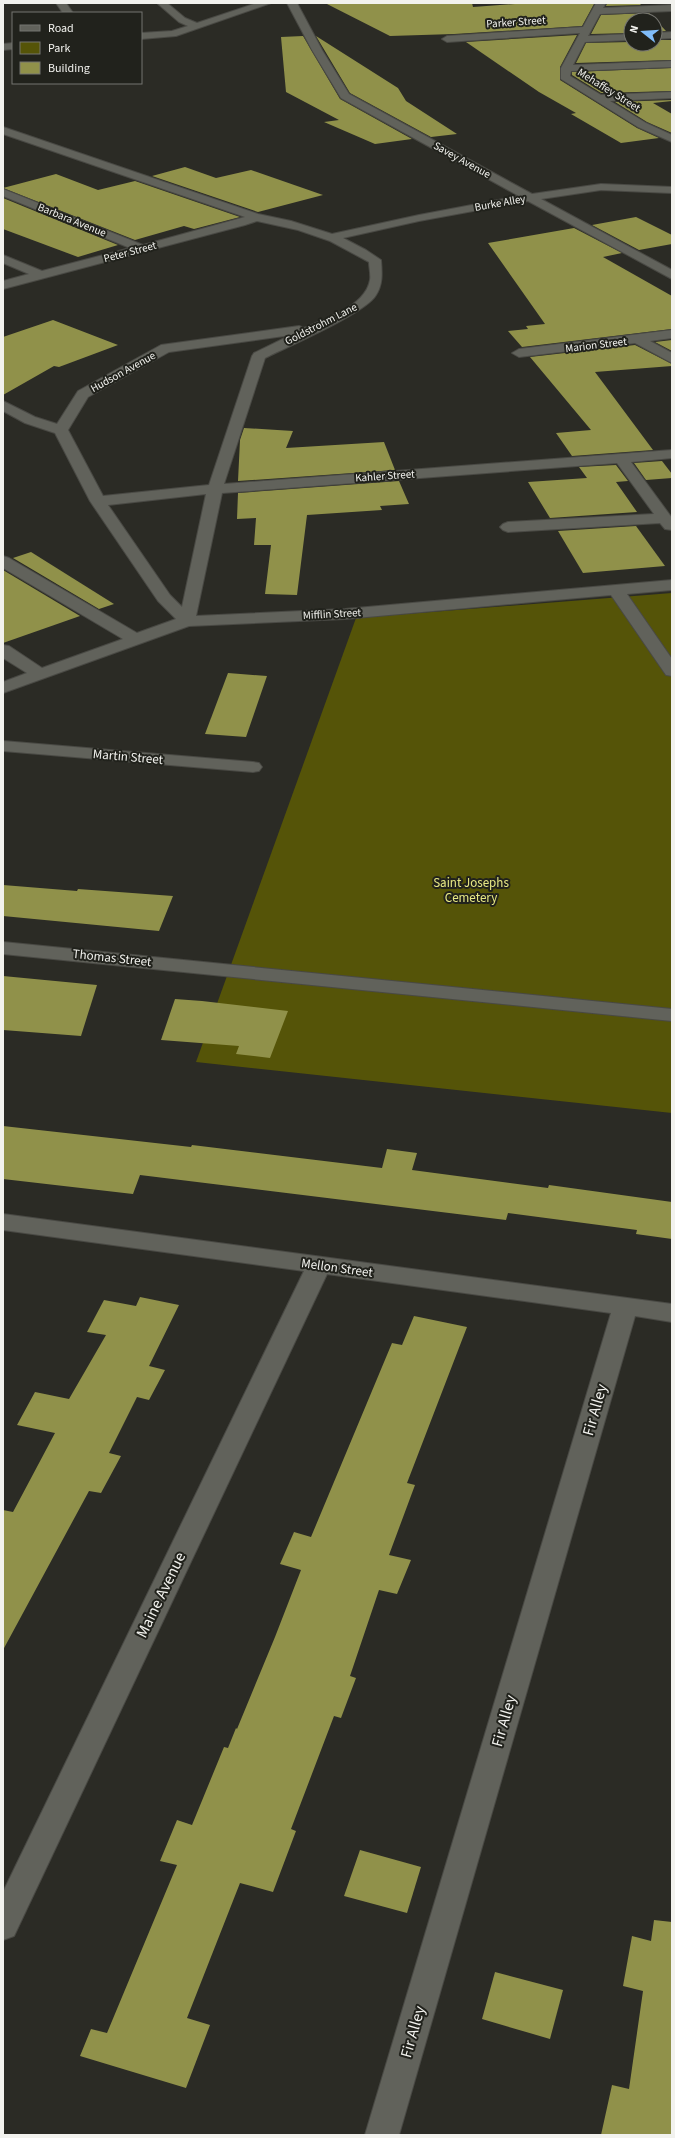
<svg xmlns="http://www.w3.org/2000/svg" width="675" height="2138" font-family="'Source Sans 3',sans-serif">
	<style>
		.green { fill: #555408 }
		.building { fill: #90914a }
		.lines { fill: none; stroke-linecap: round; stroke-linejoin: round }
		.minor-casing { stroke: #494944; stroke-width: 2 }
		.minor { fill: #61625b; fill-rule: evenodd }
		.labels { text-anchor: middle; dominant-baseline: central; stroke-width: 4; stroke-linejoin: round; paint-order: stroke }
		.far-street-label { font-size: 11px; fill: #f2f2ee; stroke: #21221c }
		.street-label { font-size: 13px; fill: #f2f2ee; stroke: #21221c }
		.park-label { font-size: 13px; fill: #e7e884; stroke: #21221c }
		.near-street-label { font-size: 16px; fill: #f2f2ee; stroke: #21221c }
	</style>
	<rect width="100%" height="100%" fill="#2b2b25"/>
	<polygon class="green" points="672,593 672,1113 196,1062 356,618"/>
	<g class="building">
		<polygon points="325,3 472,3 473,7 529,3 594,4 582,26 454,34 390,36"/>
		<polygon points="607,3 639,3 641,5 606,6"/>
		<polygon points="649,13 666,31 655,32 655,20 631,20 631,33 591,34 601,15"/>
		<polygon points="577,35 560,67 560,80 637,128 659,138 621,143 571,114 576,113 539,92 466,42"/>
		<polygon points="303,36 340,99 412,139 375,144 324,122 339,120 286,92 281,37"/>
		<polygon points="316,36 398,88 406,101 457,134 431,137 350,93"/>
		<polygon points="655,40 672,40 672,60 576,63 586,43 631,42 631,44 655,44"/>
		<polygon points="672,68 672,91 601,93 572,75 572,72"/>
		<polygon points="672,100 672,101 653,103 672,114 672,133 647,122 615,102"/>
		<polygon points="185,167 216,178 251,170 323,195 258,212 152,176"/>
		<polygon points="56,174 98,190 135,181 240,217 194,229 184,226 135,240 3,188"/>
		<polygon points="3,198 118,245 78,257 3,229"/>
		<polygon points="636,217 672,235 672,244 639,250 592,225"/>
		<polygon points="574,228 622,253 603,257 672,296 672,329 522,347 508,331 528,329 526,326 545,324 488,243"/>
		<polygon points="53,320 118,345 59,367 54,366 3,395 3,337"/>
		<polygon points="672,340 672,351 655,342"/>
		<polygon points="635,345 672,364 672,366 595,372 653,450 572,456 556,433 591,430 530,357"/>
		<polygon points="244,428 293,431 286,448 384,442 395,470 238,481 240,440"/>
		<polygon points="662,461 672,474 672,478 646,480 634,463"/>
		<polygon points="616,465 628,481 616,482 637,512 550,518 528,482 587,478 579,467"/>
		<polygon points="399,481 409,504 380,506 382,510 307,515 297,595 265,594 271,545 254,545 256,518 237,519 238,493"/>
		<polygon points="636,526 665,566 583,573 558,531"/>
		<polygon points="31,552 114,604 99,609 13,558"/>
		<polygon points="3,570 80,616 3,643"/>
		<polygon points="228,673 267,676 246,737 205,734"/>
		<polygon points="3,885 77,891 78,889 173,896 159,931 3,916"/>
		<polygon points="3,976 97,985 81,1036 3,1030"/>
		<polygon points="175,999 202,1001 288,1011 270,1058 236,1054 239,1046 161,1040"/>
		<polygon points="3,1126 191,1147 192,1145 382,1168 387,1149 417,1153 412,1170 548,1188 549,1185 672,1202 672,1239 636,1234 637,1230 508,1213 506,1220 140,1175 133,1194 3,1179"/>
		<polygon points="140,1297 179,1305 149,1366 165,1370 149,1400 137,1397 109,1453 121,1456 101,1493 89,1491 3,1650 3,1510 13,1512 55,1433 17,1425 35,1392 69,1399 106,1335 87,1332 104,1300 136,1306"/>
		<polygon points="414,1316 467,1327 407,1483 415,1485 389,1555 411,1560 397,1594 379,1590 350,1676 356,1678 341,1718 334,1716 291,1829 296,1831 273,1892 240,1883 187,2018 210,2025 186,2088 80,2056 91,2029 107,2033 177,1865 160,1861 177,1820 192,1825 224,1747 228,1748 236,1728 237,1729 275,1637 301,1570 280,1564 294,1532 311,1537 392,1343 402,1345"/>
		<polygon points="360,1850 421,1867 407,1913 344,1896"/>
		<polygon points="654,1920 672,1922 672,2135 601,2135 612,2085 629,2089 643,1991 623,1986 632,1936 651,1941"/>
		<polygon points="495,1972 563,1990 550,2039 482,2019"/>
	</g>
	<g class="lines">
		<g class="minor-casing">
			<g id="minor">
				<polygon points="56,3 66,3 73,13 63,13"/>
				<polygon points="157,3 167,3 185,18 197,23 257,3 271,3 176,36 141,39 141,33 172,31 188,26 179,22"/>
				<path d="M287 3H297L322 50 349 94 532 194 601 184 672 187V193L601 190 541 199 672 270V279L528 201 419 221 343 238 366 250 381 260C382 273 383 284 376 295 366 313 287 347 265 358L224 484 672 450V458L631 462 672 518V530L665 529 660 523 508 532 503 530 500 527 503 524 508 522 654 514 617 463 222 493 196 616 345 609 672 580V590L627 594 672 659V676L666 675 611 595 345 619 189 626 3 693V682L27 673 3 658V645L9 646 42 668 123 639 3 568V556L9 558 137 633 176 619 158 601 90 501 55 433 25 423 3 411V401L35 417 57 424 78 391 161 345 299 326 304 328C326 318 365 307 370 280 371 275 369 267 369 262L330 241 298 230 257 221 245 225 3 289V281L29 274 3 263V255L42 271 130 248 3 196V189L143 245 245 217 3 134V127L258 214 291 221 332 234 419 215 519 196 341 98 312 50ZM291 335 254 353 252 356 209 485 103 496 68 430 88 397 169 352ZM206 494 182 607 170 595 108 505Z"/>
				<polygon points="596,3 606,3 603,8 672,5 672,11 600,14 588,36 631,34 631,40 585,42 573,65 672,61 672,67 571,71 570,76 601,95 672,92 672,98 610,101 646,123 672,135 672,142 638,127 561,79 561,68 580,33 447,42 442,39 447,36 583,27"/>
				<polygon points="672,32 672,38 655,39 655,33"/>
				<polygon points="13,43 13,49 3,50 3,44"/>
				<polygon points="672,330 672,338 650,341 672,353 672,363 635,343 519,357 512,353 519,349"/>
				<polygon points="3,741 253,762 259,763 262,767 259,771 253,772 3,751"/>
				<polygon points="3,942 672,1009 672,1021 3,954"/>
				<polygon points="3,1214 672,1304 672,1322 635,1316 399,2135 365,2135 611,1313 327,1274 14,1936 3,1940 3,1892 304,1271 3,1230"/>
			</g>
		</g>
		<use href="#minor" class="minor"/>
	</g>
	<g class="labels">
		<g class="far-street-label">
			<text transform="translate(516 22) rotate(-4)">Parker Street</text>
			<text transform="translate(609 90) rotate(32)">Mehaffey Street</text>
			<text transform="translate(462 160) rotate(29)">Savey Avenue</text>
			<text transform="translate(500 203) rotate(-10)">Burke Alley</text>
			<text transform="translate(72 220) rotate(22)">Barbara Avenue</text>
			<text transform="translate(130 252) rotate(-15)">Peter Street</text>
			<text transform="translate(321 324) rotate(-27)">Goldstrohm Lane</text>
			<text transform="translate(596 345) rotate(-7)">Marion Street</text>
			<text transform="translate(123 372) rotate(-29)">Hudson Avenue</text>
			<text transform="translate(385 476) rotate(-4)">Kahler Street</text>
			<text transform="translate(332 614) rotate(-3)">Mifflin Street</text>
		</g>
		<g class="street-label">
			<text transform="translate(128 757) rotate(5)">Martin Street</text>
			<text transform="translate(112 958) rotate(6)">Thomas Street</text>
			<text transform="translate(337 1268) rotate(8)">Mellon Street</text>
		</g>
		<g class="park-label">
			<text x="471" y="883">Saint Josephs<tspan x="471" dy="15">Cemetery</tspan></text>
		</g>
		<g class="near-street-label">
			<text transform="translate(595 1410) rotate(-74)">Fir Alley</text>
			<text transform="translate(161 1595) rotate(-64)">Maine Avenue</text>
			<text transform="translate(504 1721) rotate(-74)">Fir Alley</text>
			<text transform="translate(413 2032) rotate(-74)">Fir Alley</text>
		</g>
	</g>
	<rect width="675" height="2138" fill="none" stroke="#f2f2ee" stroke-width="8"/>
	<rect x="12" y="12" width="130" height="72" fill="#21221c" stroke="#757570"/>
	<rect x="20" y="25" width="20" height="6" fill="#61625b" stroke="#757570"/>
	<text x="48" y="32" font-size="12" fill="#f2f2ee">Road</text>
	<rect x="20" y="42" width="20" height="12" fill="#555408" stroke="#757570"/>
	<text x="48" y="52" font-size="12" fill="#f2f2ee">Park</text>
	<rect x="20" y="62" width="20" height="12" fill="#90914a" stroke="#757570"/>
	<text x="48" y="72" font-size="12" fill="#f2f2ee">Building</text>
	<g transform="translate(643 32) rotate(287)"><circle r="19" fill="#21221c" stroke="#757570"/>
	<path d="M0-3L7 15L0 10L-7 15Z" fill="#80bdfa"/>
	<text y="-6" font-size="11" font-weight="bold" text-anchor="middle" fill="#f2f2ee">N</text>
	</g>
</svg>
